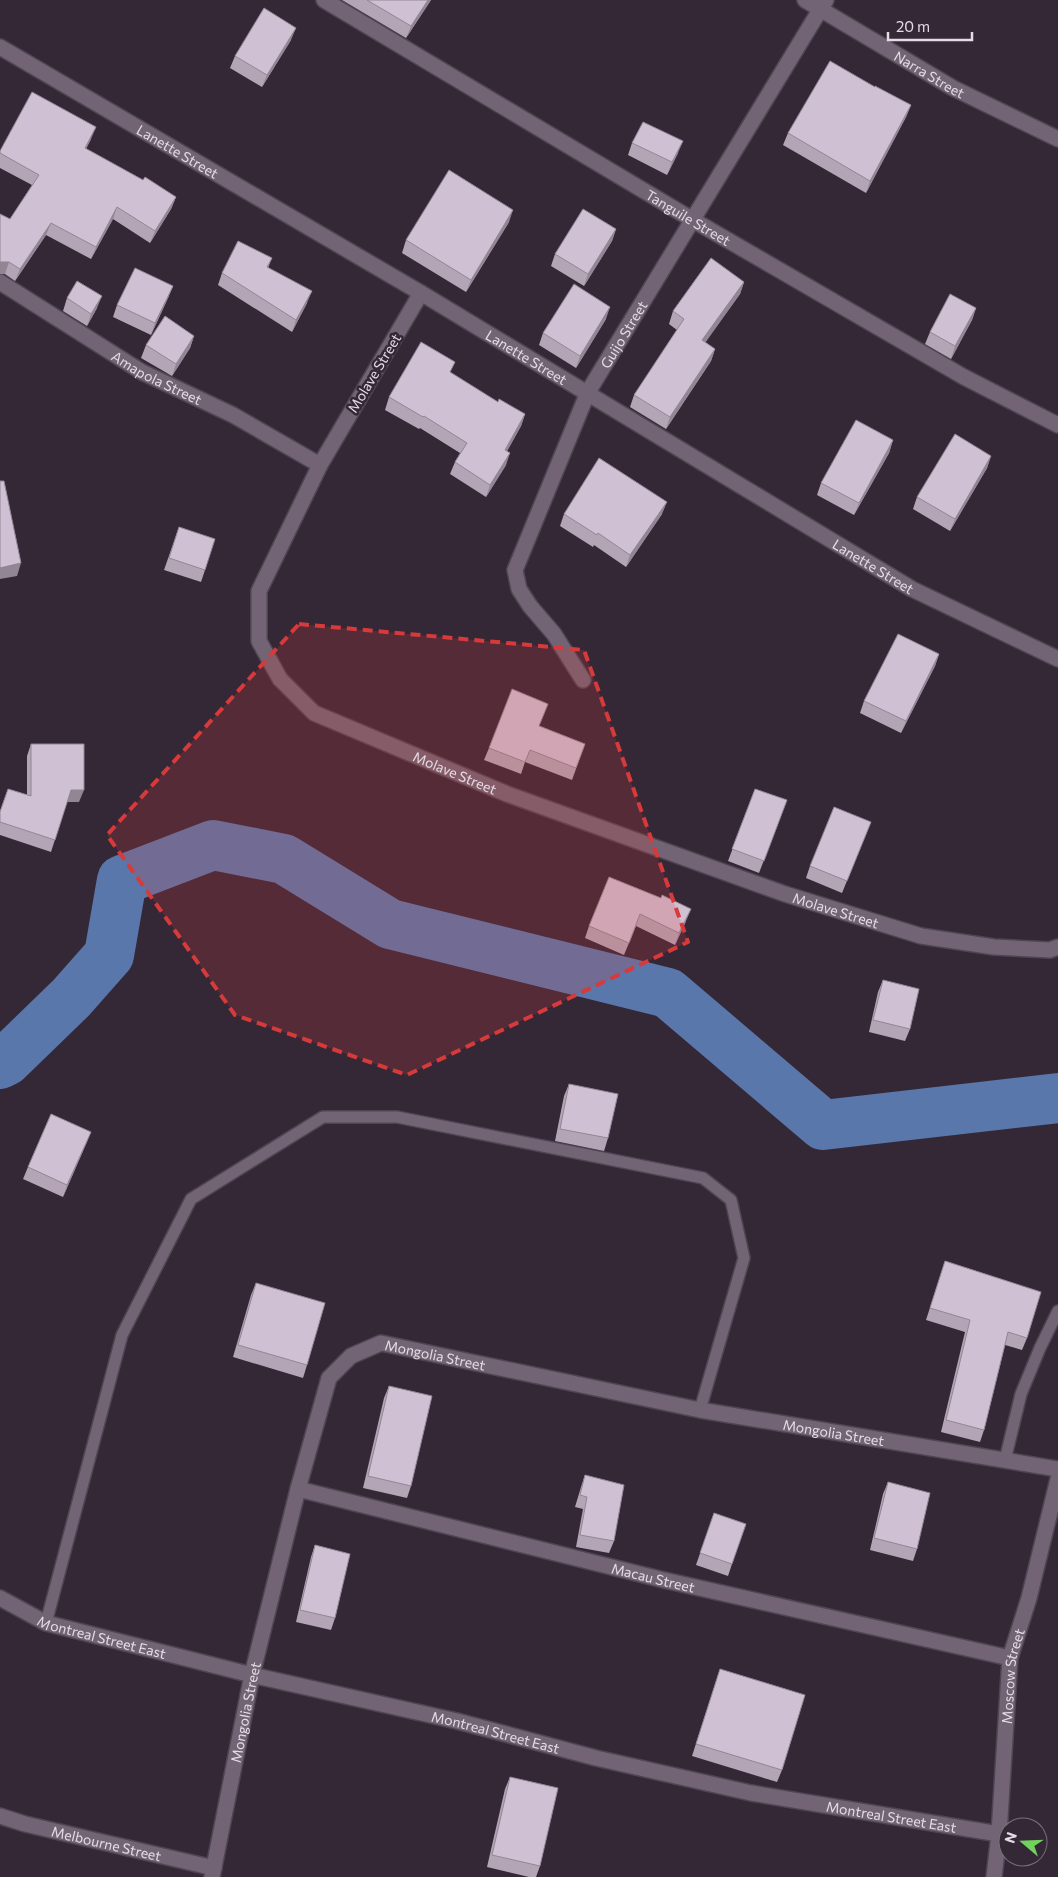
<svg xmlns="http://www.w3.org/2000/svg" width="1058" height="1877" font-family="Commissioner,sans-serif">
	<style>
		.lines { fill: none; stroke-linecap: round; stroke-linejoin: round }
		.river { stroke: #5977aa; stroke-width: 50 }
		.service-casing { stroke: #4f4551; stroke-width: 14 }
		.minor-casing { stroke: #4f4551; stroke-width: 18 }
		.service { stroke: #726475; stroke-width: 11 }
		.minor { stroke: #726475; stroke-width: 15 }
		.wall { fill: #b3a5b5 }
		.shaded-wall { fill: #928694 }
		.building { fill: #d0c0d3; stroke: #928694 }
		.marked { fill: #d73a3b; fill-opacity: 0.2; stroke: #d73a3b; stroke-width: 4; stroke-dasharray: 10 6; stroke-linejoin: round }
		.labels { text-anchor: middle; dominant-baseline: central; stroke-width: 5; stroke-linejoin: round; paint-order: stroke }
		.street-label { font-size: 14px; fill: #e4dce5; stroke: #342736 }
	</style>
	<rect width="100%" height="100%" fill="#342736"/>
	<g class="lines">
		<polyline class="river" points="0,1064 6,1061 71,998 109,955 122,880 213,845 284,859 390,924 668,993 823,1125 1058,1098"/>
		<g class="service-casing">
			<g id="service">
				<polyline points="1005,1460 1021,1394 1040,1348 1058,1311"/>
				<polyline points="46,1623 122,1335 191,1199 323,1117 397,1117 703,1178 731,1200 744,1258 700,1410"/>
			</g>
		</g>
		<g class="minor-casing">
			<g id="minor">
				<path id="s1" d="M324 0 693 220 964 377 1058 425"/>
				<path id="s2" d="M805 0 953 88 1058 139"/>
				<path id="s3" d="M0 47 421 293 912 589 1058 659"/>
				<path id="s4" d="M0 282 142 372 233 415 320 465"/>
				<path id="s5" d="M421 293 320 465 259 591V641L280 679 314 713 507 794 785 894 921 936 994 947 1050 950 1058 947"/>
				<path id="s6" d="M583 680 554 634 530 606 519 589 515 570 588 392 826 0"/>
				<path id="s7" d="M298 1489 664 1580 1010 1658"/>
				<path id="s8" d="M0 1598 46 1623 252 1675 457 1721 596 1758 751 1793 999 1834"/>
				<path id="s9" d="M0 1816 25 1824 214 1868"/>
				<path id="s10" d="M212 1877 252 1675 298 1489 329 1378 351 1356 381 1343 700 1410 1058 1469"/>
				<path id="s11" d="M994 1877 999 1834 1010 1658 1029 1598 1058 1479"/>
			</g>
		</g>
		<use href="#service" class="service"/>
		<use href="#minor" class="minor"/>
	</g>
	<g class="wall">
		<polygon points="342,0 431,0 406,38"/>
		<polygon points="291,40 262,87 230,68 235,56"/>
		<polygon points="875,87 911,105 906,117 866,193 783,145 788,133"/>
		<polygon points="91,139 86,149 143,180 176,197 171,209 150,243 113,219 91,259 46,235 15,281 5,274 0,274 0,214 10,219 32,185 0,168 0,151"/>
		<polygon points="632,143 678,153 667,175 628,155"/>
		<polygon points="509,222 466,292 402,253 406,240"/>
		<polygon points="616,229 612,241 584,286 551,266 555,254"/>
		<polygon points="272,258 268,268 307,303 292,332 218,285 222,273"/>
		<polygon points="744,282 740,294 705,342 715,349 711,361 666,429 630,407 634,395 677,330 669,324 673,311"/>
		<polygon points="173,286 168,298 151,335 113,317 117,305"/>
		<polygon points="67,298 97,308 87,326 63,311"/>
		<polygon points="976,308 972,320 951,359 925,344 930,332"/>
		<polygon points="606,319 576,368 539,345 543,333"/>
		<polygon points="194,336 190,348 172,376 141,358 146,345"/>
		<polygon points="451,373 498,402 525,414 521,426 507,451 506,465 486,497 450,474 455,462 460,453 420,428 419,429 385,410 389,397"/>
		<polygon points="893,440 889,453 854,515 817,495 821,483"/>
		<polygon points="991,456 987,468 950,531 913,509 917,497"/>
		<polygon points="564,514 662,514 626,567 594,545 593,547 560,526"/>
		<polygon points="179,527 205,570 201,582 164,570"/>
		<polygon points="939,654 935,666 901,733 860,713 864,701"/>
		<polygon points="540,726 585,744 572,780 525,762 521,774 484,760 489,748"/>
		<polygon points="31,744 79,802 67,802 51,852 0,835 0,811 8,789 27,795 27,756"/>
		<polygon points="755,789 787,800 759,873 728,861"/>
		<polygon points="871,822 842,893 806,878 810,866"/>
		<polygon points="661,898 686,921 675,945 636,926 624,955 585,938 589,926"/>
		<polygon points="883,980 910,1029 905,1041 869,1032 878,992"/>
		<polygon points="569,1084 608,1138 604,1151 555,1141 564,1096"/>
		<polygon points="91,1132 86,1144 63,1197 23,1179 28,1167"/>
		<polygon points="945,1261 1027,1338 1022,1350 1005,1345 984,1430 980,1442 941,1432 965,1332 926,1320"/>
		<polygon points="256,1283 307,1365 303,1378 233,1357 251,1295"/>
		<polygon points="389,1386 411,1486 407,1498 363,1488 384,1398"/>
		<polygon points="585,1475 614,1541 609,1553 576,1547 583,1509 575,1507 581,1487"/>
		<polygon points="888,1482 917,1549 913,1561 870,1550 883,1494"/>
		<polygon points="714,1513 732,1564 728,1576 696,1565"/>
		<polygon points="315,1545 335,1618 331,1630 296,1622 311,1557"/>
		<polygon points="720,1669 782,1770 777,1782 692,1756"/>
		<polygon points="510,1777 540,1866 536,1877 529,1877 487,1867 505,1789"/>
	</g>
	<g class="shaded-wall">
		<polygon points="428,0 431,0 406,38 411,26"/>
		<polygon points="296,28 291,40 262,87 267,75"/>
		<polygon points="911,105 906,117 866,193 870,181"/>
		<polygon points="96,127 91,139 80,160 85,148"/>
		<polygon points="683,141 678,153 667,175 672,162"/>
		<polygon points="176,197 171,209 150,243 155,231"/>
		<polygon points="117,207 113,219 91,259 96,247"/>
		<polygon points="513,210 509,222 466,292 471,280"/>
		<polygon points="51,223 46,235 15,281 20,269"/>
		<polygon points="616,229 612,241 584,286 588,274"/>
		<polygon points="0,262 9,262 5,274 0,274"/>
		<polygon points="744,282 740,294 698,353 702,340"/>
		<polygon points="173,286 168,298 151,335 155,323"/>
		<polygon points="312,291 307,303 292,332 296,320"/>
		<polygon points="102,296 97,308 87,326 91,314"/>
		<polygon points="610,307 606,319 576,368 580,356"/>
		<polygon points="976,308 972,320 951,359 955,346"/>
		<polygon points="194,336 190,348 172,376 176,364"/>
		<polygon points="715,349 711,361 666,429 670,417"/>
		<polygon points="525,414 521,426 501,462 505,450"/>
		<polygon points="893,440 889,453 854,515 859,503"/>
		<polygon points="510,453 506,465 486,497 490,485"/>
		<polygon points="991,456 987,468 950,531 955,519"/>
		<polygon points="667,502 662,514 626,567 630,555"/>
		<polygon points="21,563 17,576 0,579 0,568"/>
		<polygon points="939,654 935,666 901,733 906,721"/>
		<polygon points="71,790 84,790 79,802 67,802"/>
		<polygon points="691,909 686,921 675,945 679,933"/>
		<polygon points="91,1132 86,1144 63,1197 67,1185"/>
	</g>
	<g class="building">
		<polygon points="367,0 428,0 411,26"/>
		<polygon points="264,8 296,28 267,75 235,56"/>
		<polygon points="830,61 875,87 875,86 911,105 870,181 788,133"/>
		<polygon points="32,92 96,127 85,148 143,180 145,177 176,197 155,231 117,207 96,247 51,223 20,269 9,262 0,262 0,214 10,219 39,175 0,153 0,151"/>
		<polygon points="643,122 683,141 672,162 632,143"/>
		<polygon points="449,170 513,210 471,280 406,240"/>
		<polygon points="583,209 616,229 588,274 555,254"/>
		<polygon points="238,241 272,258 267,267 312,291 296,320 222,273"/>
		<polygon points="711,258 744,282 702,340 715,349 670,417 634,395 684,319 673,311"/>
		<polygon points="135,268 173,286 155,323 117,305"/>
		<polygon points="77,281 102,296 91,314 67,298"/>
		<polygon points="574,284 610,307 580,356 543,333"/>
		<polygon points="950,294 976,308 955,346 930,332"/>
		<polygon points="165,316 194,336 176,364 146,345"/>
		<polygon points="421,342 455,362 450,372 498,402 499,399 525,414 505,450 510,453 490,485 455,462 467,443 424,416 423,417 389,397"/>
		<polygon points="856,420 893,440 859,503 821,483"/>
		<polygon points="955,434 991,456 955,519 917,497"/>
		<polygon points="599,458 667,502 630,555 598,533 597,535 564,514"/>
		<polygon points="0,481 4,481 21,563 0,568"/>
		<polygon points="179,527 215,539 205,570 169,558"/>
		<polygon points="898,634 939,654 906,721 864,701"/>
		<polygon points="512,689 548,704 539,726 585,744 576,768 530,750 525,762 489,748"/>
		<polygon points="31,744 84,744 84,790 71,790 55,840 0,822 0,812 8,789 31,796"/>
		<polygon points="755,789 787,800 764,861 732,849"/>
		<polygon points="834,807 871,822 847,881 810,866"/>
		<polygon points="609,877 661,898 662,895 691,909 679,933 640,914 629,943 589,926"/>
		<polygon points="883,980 919,989 910,1029 873,1020"/>
		<polygon points="569,1084 618,1094 608,1138 560,1129"/>
		<polygon points="51,1114 91,1132 67,1185 28,1167"/>
		<polygon points="945,1261 1041,1292 1027,1338 1008,1332 984,1430 946,1420 970,1320 930,1308"/>
		<polygon points="256,1283 325,1303 307,1365 238,1345"/>
		<polygon points="389,1386 432,1396 411,1486 368,1476"/>
		<polygon points="585,1475 624,1485 614,1541 580,1535 587,1497 580,1495"/>
		<polygon points="888,1482 930,1493 917,1549 874,1538"/>
		<polygon points="714,1513 746,1524 732,1564 700,1553"/>
		<polygon points="315,1545 350,1554 335,1618 300,1610"/>
		<polygon points="720,1669 805,1695 782,1770 696,1744"/>
		<polygon points="510,1777 558,1788 540,1866 492,1855"/>
	</g>
	<path class="marked" d="M299 624 584 650 688 942 407 1075 235 1015 107 835Z"/>
	<g class="labels">
		<g class="street-label">
			<text stroke="none"><textPath href="#s2" startOffset="145">Narra Street</textPath></text>
			<text stroke="none"><textPath href="#s3" startOffset="206">Lanette Street</textPath></text>
			<text stroke="none"><textPath href="#s1" startOffset="424">Tanguile Street</textPath></text>
			<text stroke="none"><textPath href="#s6" startOffset="391">Guijo Street</textPath></text>
			<text stroke="none"><textPath href="#s3" startOffset="611">Lanette Street</textPath></text>
			<text transform="translate(374 373) rotate(-59)">Molave Street</text>
			<text stroke="none"><textPath href="#s4" startOffset="184">Amapola Street</textPath></text>
			<text stroke="none"><textPath href="#s3" startOffset="1016">Lanette Street</textPath></text>
			<text stroke="none"><textPath href="#s5" startOffset="634">Molave Street</textPath></text>
			<text stroke="none"><textPath href="#s5" startOffset="1039">Molave Street</textPath></text>
			<text stroke="none"><textPath href="#s10" startOffset="632">Mongolia Street</textPath></text>
			<text stroke="none"><textPath href="#s10" startOffset="1038">Mongolia Street</textPath></text>
			<text stroke="none"><textPath href="#s7" startOffset="366">Macau Street</textPath></text>
			<text stroke="none"><textPath href="#s8" startOffset="110">Montreal Street East</textPath></text>
			<text stroke="none"><textPath href="#s11" startOffset="202">Moscow Street</textPath></text>
			<text stroke="none"><textPath href="#s10" startOffset="168">Mongolia Street</textPath></text>
			<text stroke="none"><textPath href="#s8" startOffset="515">Montreal Street East</textPath></text>
			<text stroke="none"><textPath href="#s8" startOffset="920">Montreal Street East</textPath></text>
			<text stroke="none"><textPath href="#s9" startOffset="110">Melbourne Street</textPath></text>
		</g>
	</g>
	<g transform="translate(1023 1842) rotate(289)"><circle r="24" fill="#342736" stroke="#7a6f7c"/>
	<path d="M0-4L9 19L0 12L-9 19Z" fill="#72d25d"/>
	<text y="-8" font-size="14" font-weight="bold" text-anchor="middle" fill="#e4dce5">N</text>
	</g>
	<path d="M888 32v8h84v-8" fill="none" stroke="#e4dce5" stroke-width="2.5"/>
	<text x="896" y="32" font-size="15" fill="#e4dce5" stroke="#342736" stroke-width="4" paint-order="stroke">20 m</text>
</svg>
